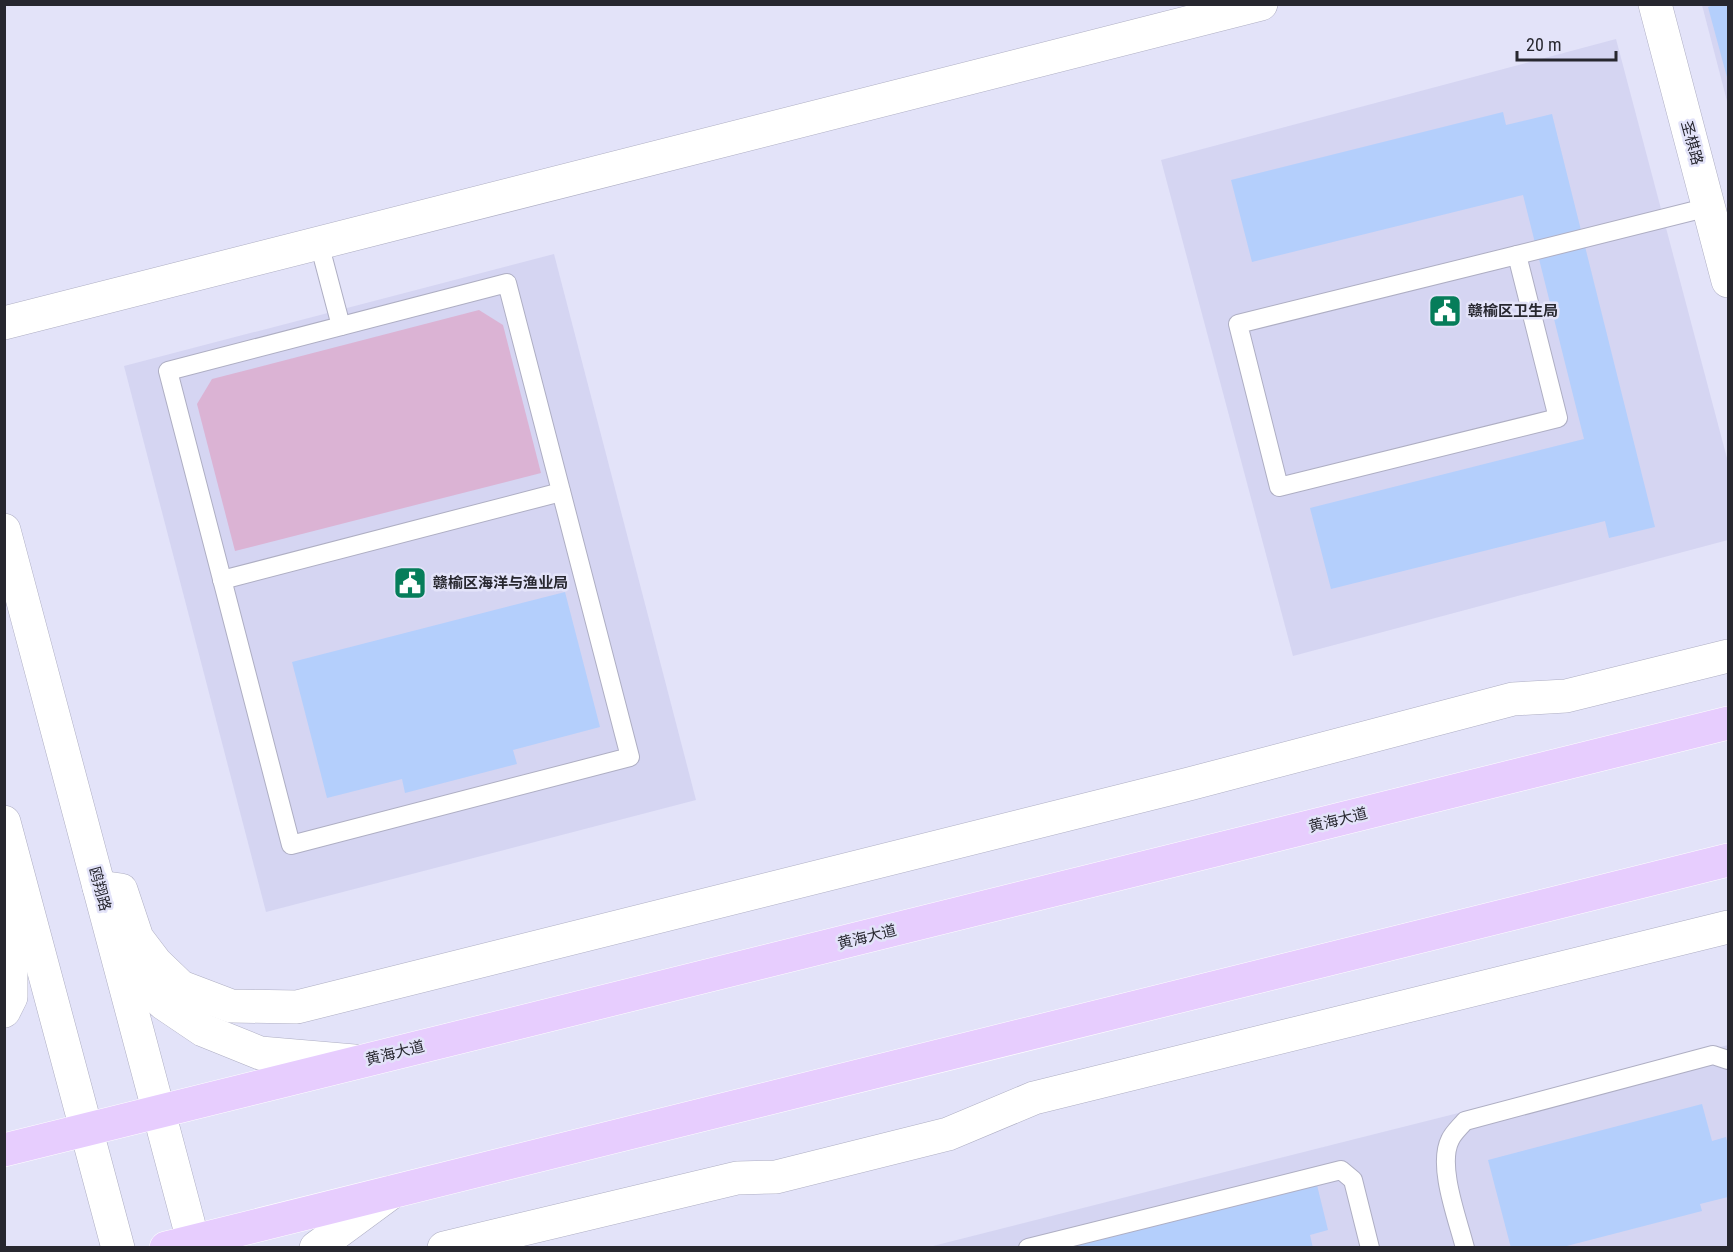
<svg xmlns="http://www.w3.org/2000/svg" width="1733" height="1252" font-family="'Roboto Condensed','Noto Sans SC',sans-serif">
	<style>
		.built { fill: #d5d5f2 }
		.green { fill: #dbb3d4 }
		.building { fill: #b4cffc }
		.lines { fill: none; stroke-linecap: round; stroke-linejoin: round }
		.service-casing { stroke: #aeaec3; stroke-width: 20 }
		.minor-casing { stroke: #aeaec3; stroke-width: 34 }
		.tertiary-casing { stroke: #aeaec3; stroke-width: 34 }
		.primary-casing { stroke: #fff; stroke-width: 34 }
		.service { stroke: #fff; stroke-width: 18 }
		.minor { stroke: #fff; stroke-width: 33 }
		.tertiary { stroke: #fff; stroke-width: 33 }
		.primary { stroke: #e7cdfe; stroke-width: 33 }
		.labels { text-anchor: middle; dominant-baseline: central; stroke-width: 5; stroke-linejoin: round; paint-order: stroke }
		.street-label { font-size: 15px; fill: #27272f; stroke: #e3e3f9 }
		.poi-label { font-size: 15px; font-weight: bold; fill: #27272f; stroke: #e3e3f9; text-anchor: start }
	</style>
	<rect width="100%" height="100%" fill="#e3e3f9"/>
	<g class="built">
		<polygon points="1702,5 1728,5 1728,105"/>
		<polygon points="1616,39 1728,462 1728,540 1293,656 1161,160"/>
		<polygon points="554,254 696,800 266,912 124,366"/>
		<polygon points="1728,1045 1728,1247 925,1248 1367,1136"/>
	</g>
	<polygon class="green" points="479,310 503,325 541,473 235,551 197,404 212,379"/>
	<g class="building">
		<polygon points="1717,4 1728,4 1728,81 1708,7"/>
		<polygon points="1503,112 1506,125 1552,114 1655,527 1609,538 1605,521 1331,589 1310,508 1584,439 1523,195 1252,262 1231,180"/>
		<polygon points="565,592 600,727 513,750 517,764 405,793 402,779 327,798 292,662"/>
		<polygon points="1702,1104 1712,1141 1726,1137 1728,1145 1728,1197 1700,1204 1702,1211 1559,1248 1511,1248 1488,1160"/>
		<polygon points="1316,1181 1328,1230 1310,1235 1313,1248 1056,1248"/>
	</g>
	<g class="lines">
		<g class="service-casing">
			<g id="service">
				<polyline points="319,243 341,326"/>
				<polygon points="1517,255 1558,418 1279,487 1238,324"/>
				<polyline points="1517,255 1709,207"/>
				<polygon points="507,283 630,757 291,845 168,371"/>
				<polyline points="222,580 561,492"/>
				<polyline points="1028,1248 1341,1170 1353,1180 1370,1248"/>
				<path d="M1465 1248C1458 1220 1437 1166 1450 1140 1453 1133 1460 1127 1465 1121L1713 1055 1728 1060"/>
			</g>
		</g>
		<g class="minor-casing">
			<g id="minor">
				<polyline points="1655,4 1728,281"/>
				<polyline points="4,323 1261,4"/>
				<polyline points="4,860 11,931 11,997 4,1011"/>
				<polyline points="99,887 121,890 137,938 156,963 181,987 231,1006 297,1007 1189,784 1513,699 1566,696 1728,656"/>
				<polyline points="444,1248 737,1178 776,1177 948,1134 1034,1098 1728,927"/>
			</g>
		</g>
		<g class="tertiary-casing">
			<g id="tertiary">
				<polyline points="4,530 195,1248"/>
				<polyline points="4,822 118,1248"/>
				<polyline points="122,960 136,978 163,1003 203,1030 260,1053 354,1061"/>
				<polyline points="316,1248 392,1192"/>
			</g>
		</g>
		<g class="primary-casing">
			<g id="primary">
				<polyline points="4,1150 1728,723"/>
				<polyline points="166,1248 1728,860"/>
			</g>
		</g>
		<use href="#service" class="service"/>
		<use href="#minor" class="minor"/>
		<use href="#tertiary" class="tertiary"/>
		<use href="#primary" class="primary"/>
	</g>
	<defs>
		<g id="civic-square" transform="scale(1.725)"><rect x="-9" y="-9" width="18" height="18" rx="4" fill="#067d5a" stroke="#e3e3f9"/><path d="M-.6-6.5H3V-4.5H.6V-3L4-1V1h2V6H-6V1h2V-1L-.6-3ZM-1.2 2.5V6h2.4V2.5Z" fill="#fff"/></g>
	</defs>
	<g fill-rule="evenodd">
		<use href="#civic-square" x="1445" y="311"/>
		<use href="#civic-square" x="410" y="583"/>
	</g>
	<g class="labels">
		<g class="street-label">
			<text transform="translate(1692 143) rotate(75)">圣棋路</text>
			<text transform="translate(1338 820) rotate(-14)">黄海大道</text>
			<text transform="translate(100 889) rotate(75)">鸥翔路</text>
			<text transform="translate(867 937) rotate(-14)">黄海大道</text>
			<text transform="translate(395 1053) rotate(-14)">黄海大道</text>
		</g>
		<g class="poi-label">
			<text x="1468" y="311">赣榆区卫生局</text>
			<text x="433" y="583">赣榆区海洋与渔业局</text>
		</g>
	</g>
	<rect width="1733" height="1252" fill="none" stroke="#27272f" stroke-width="12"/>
	<path d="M1517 51v9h99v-9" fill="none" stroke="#27272f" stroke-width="3"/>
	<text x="1526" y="51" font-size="18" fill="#27272f" stroke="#e3e3f9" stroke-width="4.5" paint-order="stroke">20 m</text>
</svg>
